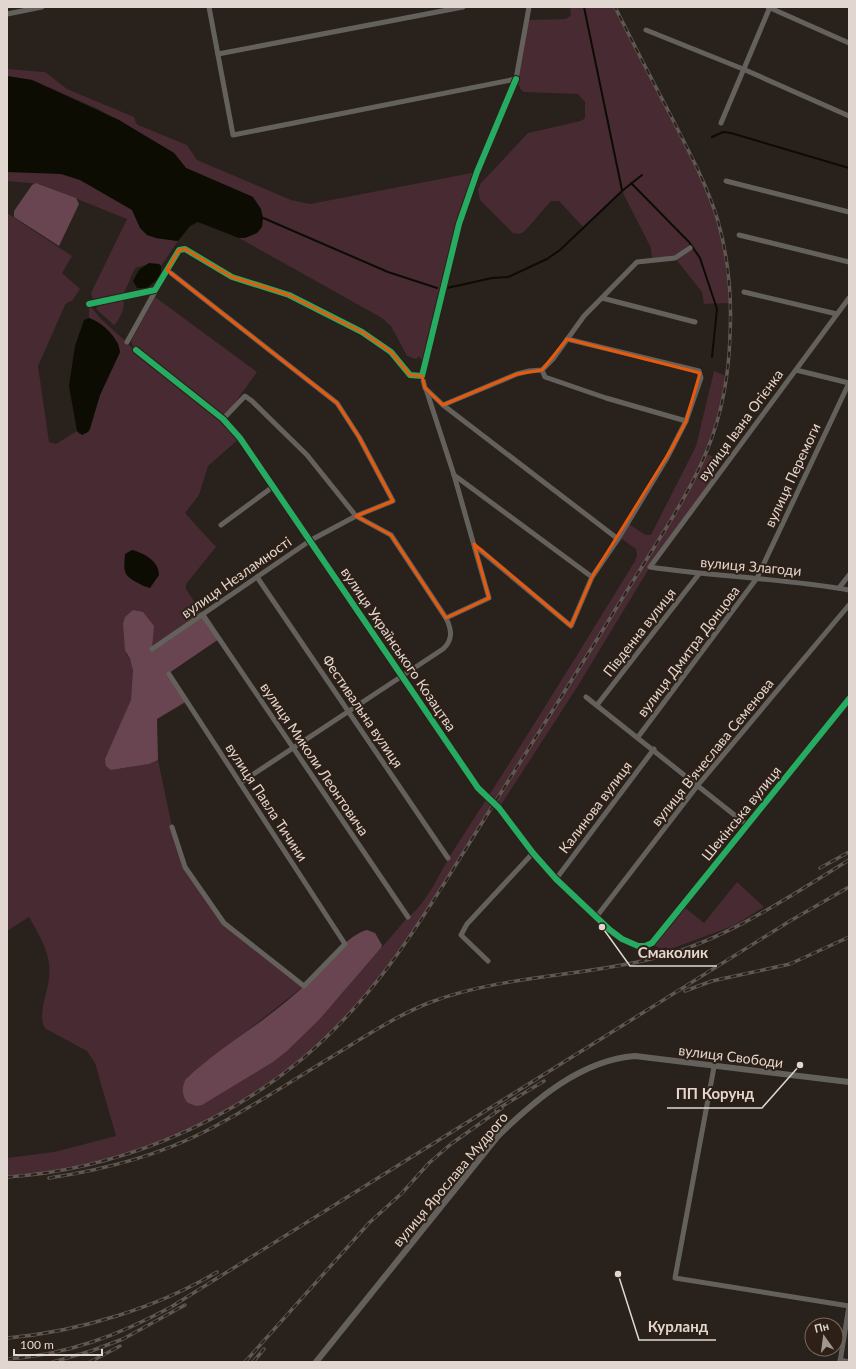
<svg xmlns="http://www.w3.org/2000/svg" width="856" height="1369" font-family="Lato,sans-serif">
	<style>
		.green { fill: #472a32 }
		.forest { fill: #694551 }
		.water { fill: #0c0c03 }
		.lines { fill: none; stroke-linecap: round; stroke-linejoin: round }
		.stream { stroke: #0c0c03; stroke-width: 2 }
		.minor { stroke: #64615c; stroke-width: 5 }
		.tertiary { stroke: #64615c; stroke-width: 6 }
		.rail-casing { stroke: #5e5853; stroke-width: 3.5 }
		.rail { stroke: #2e2016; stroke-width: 2; stroke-dasharray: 6; stroke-linecap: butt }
		.cycleway-casing { stroke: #2e2016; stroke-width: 8 }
		.cycleway { stroke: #26ab63; stroke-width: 6 }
		.marked { fill: none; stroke: #e8590c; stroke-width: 3; stroke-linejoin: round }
		.labels { text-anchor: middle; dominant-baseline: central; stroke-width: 4; stroke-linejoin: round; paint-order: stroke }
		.street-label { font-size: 14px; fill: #e1d7d0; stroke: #2e2016 }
		.leader { fill: none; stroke: #e1d7d0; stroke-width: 1.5 }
		.callout-dot { fill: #e1d7d0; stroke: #2e2016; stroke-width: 1.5 }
		.callout-label { font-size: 15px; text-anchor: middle; font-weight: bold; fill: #e1d7d0; stroke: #2e2016; stroke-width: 4; stroke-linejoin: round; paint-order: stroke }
	</style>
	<rect width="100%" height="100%" fill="#28211c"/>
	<g class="green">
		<polygon points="570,7 615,7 688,149 710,198 722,239 730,303 704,304 702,292 675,258 652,261 651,248 622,191 583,227 559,201 551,201 524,232 519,234 513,233 480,200 478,190 481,183 528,133 581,121 585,118 585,102 578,94 524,92 521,90 516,79 528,20 566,19 571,15"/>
		<polygon points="7,69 45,72 67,89 134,117 136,123 138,125 187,145 197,160 291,200 310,204 477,172 468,196 424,364 419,356 416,359 407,356 391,326 382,318 239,238 254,229 253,197 186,168 174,153 98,109 32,80 7,76"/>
		<polygon points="7,168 61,170 128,203 147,235 156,238 178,241 161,266 159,264 145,265 135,268 124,293 93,299 91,293 127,219 40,184 7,181"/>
		<path d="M7 213 72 256 62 273 80 289 72 301 68 302 65 305 38 366 49 442 56 444 77 431 79 434 88 432 100 395 120 352 118 343 89 318V304L100 318 134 349 131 341 155 297 257 372 223 419 240 438 208 466 199 495 185 513 216 547 186 584V589L203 615 152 649 126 654C146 676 119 744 111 770L149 764 158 760 172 827 181 857 224 923 304 986 186 1079 287 1051 319 1020 408 917C428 903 441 869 455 848 517 753 576 657 635 561L637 555 636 549 619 537 627 523 646 535H651L696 446 714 371 726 376 718 418 706 454 714 457 709 470 718 476 650 567 576 689 499 808 494 803C457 862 423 925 380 980 290 1093 151 1167 7 1177V1158L54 1152 116 1136 95 1063 87 1051 46 1029C36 1019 48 991 49 978 52 954 40 937 29 917L7 931Z"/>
		<path d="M120 300 123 301C126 307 119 321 114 325L96 309 98 305Z"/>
		<polygon points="737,882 764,907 733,926 668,950 666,947 661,949 654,945 684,907 704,923"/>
	</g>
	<g class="forest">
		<polygon points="36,183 76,198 79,204 59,246 14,217 14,211 32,185"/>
		<polygon points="133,610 143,612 154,626 152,648 203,615 219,639 169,673 187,701 157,719 158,760 149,764 111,770 106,766 105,759 131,700 133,671 130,659 125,650 123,624 125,617"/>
		<path d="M367 930 375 933 382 945 381 948 319 1020 287 1051 273 1062 202 1105 197 1106 188 1103C182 1097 181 1087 186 1079 224 1043 273 1018 310 980 324 966 348 934 367 930Z"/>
	</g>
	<g class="water">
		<polygon points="7,76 32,80 119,120 174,153 186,168 253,197 261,209 263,218 262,227 257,233 245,238 239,238 198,222 190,226 178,241 156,238 147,235 140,228 132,210 80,180 61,174 7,172"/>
		<polygon points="149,263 159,264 161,266 161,276 147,288 137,288 133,281 139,270"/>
		<path d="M89 318C102 322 119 338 120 352L100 395 90 429 88 432 82 435 77 431 69 386 75 346 84 320Z"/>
		<path d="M132 550C144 553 159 561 159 575L150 588C145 587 142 585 138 583 122 575 124 570 125 554Z"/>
	</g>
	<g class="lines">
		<g class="stream">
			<polyline points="584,7 622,190"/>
			<polyline points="712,137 723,132 731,133 849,168"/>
			<polyline points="631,183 689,242 700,258 717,309 712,357"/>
			<polyline points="261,217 388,272 437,288"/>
			<polyline points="447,288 492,278 508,277 547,259 560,250 622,191 642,175"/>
		</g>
		<g class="minor">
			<polyline points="209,7 233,135 516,79 529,7"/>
			<polyline points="768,7 849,43"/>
			<polyline points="7,14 42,7"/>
			<polyline points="646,30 743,69 849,116"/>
			<polyline points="218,54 463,7"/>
			<polyline points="721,123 770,7"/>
			<polyline points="726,181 849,212"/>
			<polyline points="739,235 849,262"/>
			<polyline points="744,292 837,314"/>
			<polyline points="602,298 695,322"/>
			<path d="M849 298 650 567C716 577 783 578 849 590"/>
			<polyline points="89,304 155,290 179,250 185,249 232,277 289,295 362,332 391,352 410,375 422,376 459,224 477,172 516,79"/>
			<polyline points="567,339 699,371 701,378 686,421"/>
			<polyline points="127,342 157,288"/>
			<polyline points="136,350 223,419 240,438 478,788 499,808 533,853 556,879 610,930 622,939 638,946 645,946 652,943"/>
			<polyline points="542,370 545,377 606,398 686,421 667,458 618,539"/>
			<polyline points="796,370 849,383"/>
			<polyline points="422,376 425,388 443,405 517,374 529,371 542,370 553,359 584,316 637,262 675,258 690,248"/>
			<polyline points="426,389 454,475 489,598 446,618"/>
			<polyline points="443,405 618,539 592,577 454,475"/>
			<path d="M223 419 245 396 252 401 307 455 356 516 391 535 446 618C452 630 453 640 443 649L240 783"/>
			<polyline points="221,525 274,486"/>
			<polyline points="475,548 480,550 571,626 592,577"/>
			<polyline points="257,577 448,858"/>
			<polyline points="839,588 849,575"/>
			<polyline points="203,615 408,917"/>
			<polyline points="152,649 311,540 356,516 393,501 359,437 337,403 167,270"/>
			<polyline points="169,674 345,944 304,986 224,923 185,867 172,827"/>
			<polyline points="586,697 747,825"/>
			<polyline points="597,705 699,574"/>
			<polyline points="638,737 757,578 849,383"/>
			<polyline points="556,879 654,749"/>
			<polyline points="597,916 698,785 849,605"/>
			<polyline points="488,961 461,935 467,924 533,853"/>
			<polyline points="714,1067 675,1278 849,1306"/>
			<polyline points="840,1360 849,1362"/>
			<polyline points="840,1362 849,1306"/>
		</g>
		<g class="tertiary">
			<polyline points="652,943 849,699"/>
			<path d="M316 1362 498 1136C535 1100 581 1060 635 1056L849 1082"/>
		</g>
		<g class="rail-casing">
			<g id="rail">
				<polyline points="820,868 849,852"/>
				<polyline points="685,991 712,981 790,964 849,937"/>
				<polyline points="496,1110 544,1081"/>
				<path d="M7 1177C113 1170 220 1127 302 1059 376 997 420 923 470 842 503 790 535 738 568 686 594 645 619 603 645 562 668 525 692 488 708 448 722 413 729 373 730 335 732 298 728 257 718 221 707 184 688 150 671 116 652 80 633 43 615 7"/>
				<path d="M49 1178C102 1170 155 1157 204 1132 246 1111 287 1084 328 1059 361 1039 395 1016 431 1002 503 975 581 977 655 958 726 940 787 898 849 860"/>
				<path d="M7 1338C77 1332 157 1308 217 1272"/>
				<path d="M7 1359C67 1355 119 1335 171 1307L790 921 849 887"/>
				<polyline points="53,1362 91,1351 123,1339 185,1305"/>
				<polyline points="90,1362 120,1346"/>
				<polyline points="245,1362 369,1223 402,1193 429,1163 451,1144 502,1108"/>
				<polyline points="253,1362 264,1349"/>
			</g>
		</g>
		<use href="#rail" class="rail"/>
		<g class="cycleway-casing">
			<g id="cycleway">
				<polyline points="89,304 155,290 179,250 185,249 232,277 289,295 362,332 391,352 410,375 422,376 459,224 477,172 516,79"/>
				<polyline points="136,350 223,419 240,438 478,788 499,808 533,853 556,879 610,930 622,939 638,946 645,946 652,943 849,699"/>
			</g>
		</g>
		<use href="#cycleway" class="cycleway"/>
	</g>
	<path class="marked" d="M185 249 232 277 289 295 362 332 391 352 410 375 422 376 425 388 443 405 517 374 542 370 567 339 700 373 686 421 672 448 592 577 571 626 474 544 489 598 446 618 391 535 356 516 393 501 359 437 337 403 167 270 179 250Z"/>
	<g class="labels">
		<g class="street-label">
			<text transform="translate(740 425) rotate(-54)">вулиця Івана Огієнка</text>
			<text transform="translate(792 475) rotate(-65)">вулиця Перемоги</text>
			<text transform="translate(751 566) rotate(5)">вулиця Злагоди</text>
			<text transform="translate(236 577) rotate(-35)">вулиця Незламності</text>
			<text transform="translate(639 632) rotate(-52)">Південна вулиця</text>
			<text transform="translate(399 649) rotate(56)">вулиця Українського Козацтва</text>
			<text transform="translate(688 651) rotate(-53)">вулиця Дмитра Донцова</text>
			<text transform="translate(363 711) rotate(56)">Фестивальна вулиця</text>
			<text transform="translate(712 752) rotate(-51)">вулиця В'ячеслава Семенова</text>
			<text transform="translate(315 759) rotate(56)">вулиця Миколи Леонтовича</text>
			<text transform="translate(267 802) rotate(57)">вулиця Павла Тичини</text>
			<text transform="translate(595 807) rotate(-53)">Калинова вулиця</text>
			<text transform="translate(741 813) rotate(-51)">Шекінська вулиця</text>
			<text transform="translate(731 1056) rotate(7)">вулиця Свободи</text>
			<text transform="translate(450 1179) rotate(-50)">вулиця Ярослава Мудрого</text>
		</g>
	</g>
	<path class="leader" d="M602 927L630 966H717M800 1065L762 1108H667M618 1274L639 1340H716"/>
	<g class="callout-dot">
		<circle cx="602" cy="927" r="4"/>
		<circle cx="800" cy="1065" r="4"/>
		<circle cx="618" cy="1274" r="4"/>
	</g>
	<g class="callout-label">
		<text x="673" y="958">Смаколик</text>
		<text x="715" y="1099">ПП Корунд</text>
		<text x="678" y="1332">Курланд</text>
	</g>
	<rect width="856" height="1369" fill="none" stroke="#e1d7d0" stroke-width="16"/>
	<g transform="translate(824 1337) rotate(346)"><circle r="19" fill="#2e2016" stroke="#766960"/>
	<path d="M0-3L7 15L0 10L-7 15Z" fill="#a09791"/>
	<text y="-6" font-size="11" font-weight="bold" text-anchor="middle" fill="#e1d7d0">Пн</text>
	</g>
	<path d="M14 1349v6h88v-6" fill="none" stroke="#e1d7d0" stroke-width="2"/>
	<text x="20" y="1349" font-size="12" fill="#e1d7d0" stroke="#2e2016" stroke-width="3" paint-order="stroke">100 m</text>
</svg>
